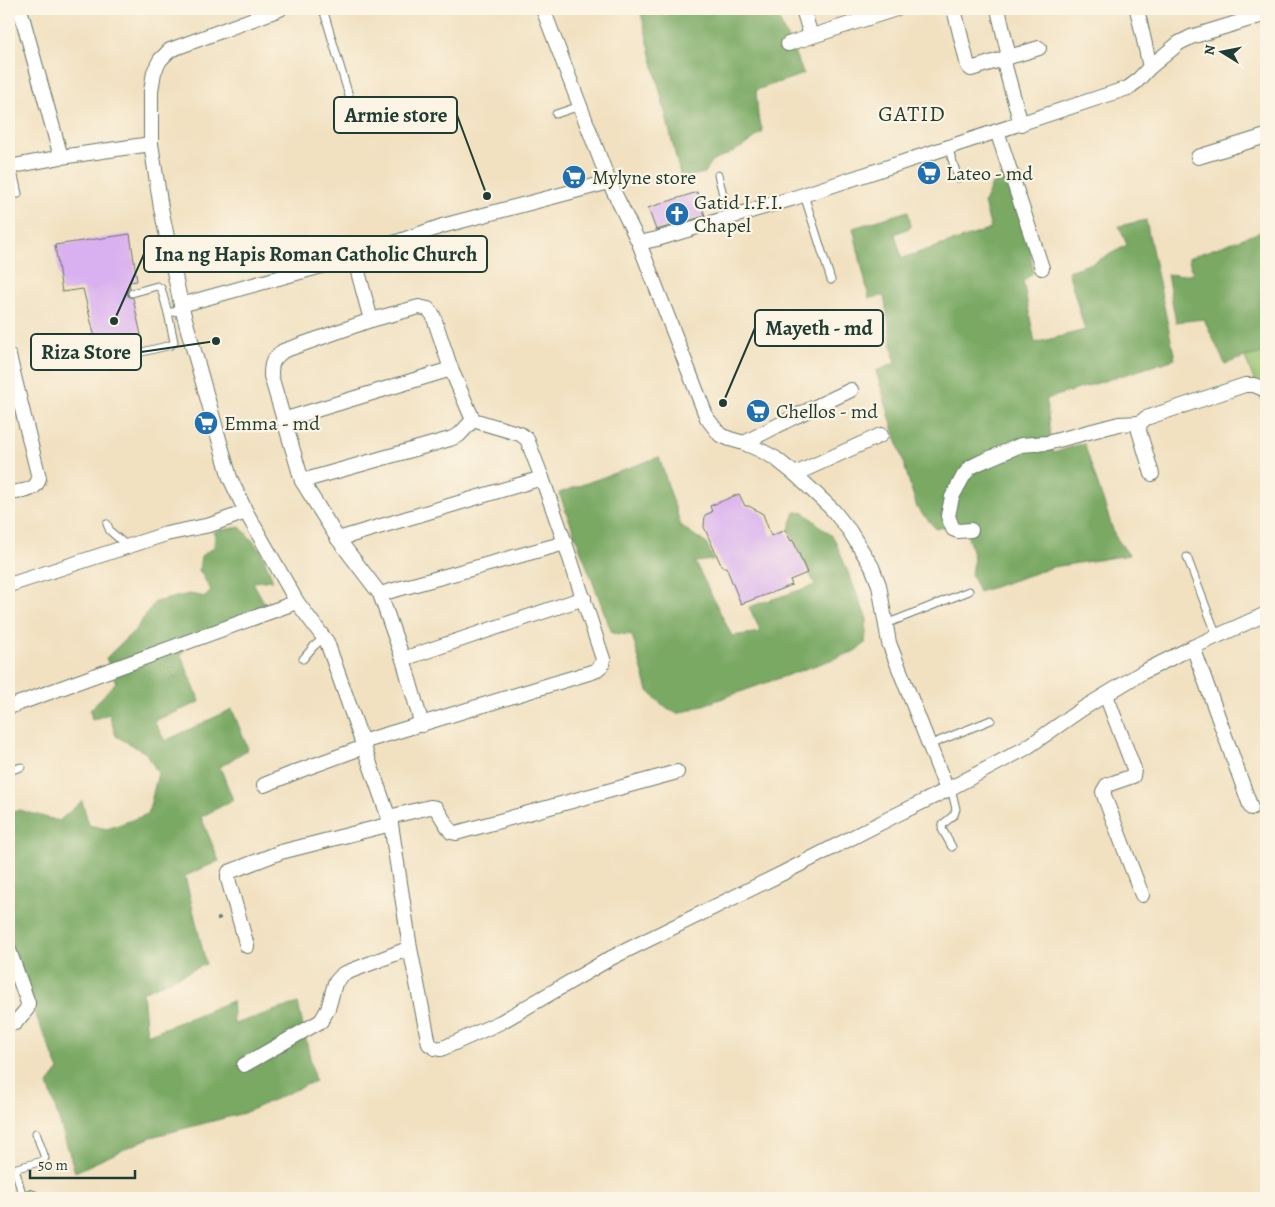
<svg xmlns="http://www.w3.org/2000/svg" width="1275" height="1207" font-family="Alegreya,serif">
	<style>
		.green { fill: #97c371; stroke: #5b8052 }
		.forest { fill: #79a963; stroke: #4c734c }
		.building { fill: #d9b0f0 }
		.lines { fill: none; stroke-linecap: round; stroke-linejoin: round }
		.service-casing { stroke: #687665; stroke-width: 9 }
		.minor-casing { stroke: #687665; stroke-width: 16 }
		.path { stroke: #687665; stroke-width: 2.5; stroke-dasharray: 4 4; stroke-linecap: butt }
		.service { stroke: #fff; stroke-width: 7 }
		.minor { stroke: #fff; stroke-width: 14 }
		.labels { text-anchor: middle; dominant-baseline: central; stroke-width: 4.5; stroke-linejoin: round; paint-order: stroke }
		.poi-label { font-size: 20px; fill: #1f3d34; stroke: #fcf5e5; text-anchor: start }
		.quarter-label { font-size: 22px; letter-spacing: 1px; fill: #1f3d34; stroke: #fcf5e5 }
		.leader { fill: none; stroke: #1f3d34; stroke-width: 2 }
		.callout-dot { fill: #1f3d34; stroke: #fcf5e5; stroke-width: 2 }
		.callout { fill: #fcf5e5; stroke: #1f3d34; stroke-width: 2 }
		.callout-label { font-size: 21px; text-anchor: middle; font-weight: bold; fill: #1f3d34 }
	</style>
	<rect width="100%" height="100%" fill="#fcf5e5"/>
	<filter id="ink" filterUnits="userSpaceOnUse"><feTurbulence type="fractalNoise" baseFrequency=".02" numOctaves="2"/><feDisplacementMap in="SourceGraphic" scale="10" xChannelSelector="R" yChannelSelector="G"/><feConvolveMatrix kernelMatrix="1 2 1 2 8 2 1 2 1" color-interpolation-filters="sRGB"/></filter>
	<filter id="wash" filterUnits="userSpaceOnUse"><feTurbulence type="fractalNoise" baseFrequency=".0096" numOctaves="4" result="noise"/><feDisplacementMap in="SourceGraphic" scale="20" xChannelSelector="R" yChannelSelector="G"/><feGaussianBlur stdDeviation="1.12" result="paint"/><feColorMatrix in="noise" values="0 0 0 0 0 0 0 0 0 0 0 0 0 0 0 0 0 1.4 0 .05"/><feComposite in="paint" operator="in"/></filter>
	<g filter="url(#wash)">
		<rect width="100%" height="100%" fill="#f1e1c1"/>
		<polygon class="green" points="1266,352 1266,404 1264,405 1245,357"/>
		<g class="forest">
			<polygon points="640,9 774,9 804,74 756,90 758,116 763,132 742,147 711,162 705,173 681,178"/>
			<polygon points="1022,176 1033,273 1023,281 1035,343 1085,330 1068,271 1095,262 1127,245 1119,226 1146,220 1175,359 1046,399 1053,453 1084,443 1115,536 1129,555 1053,567 979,592 971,574 974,558 964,523 936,529 917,508 876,371 895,363 884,296 869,298 853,228 908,211 911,227 895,234 902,258 991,229 984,203 992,184"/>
			<polygon points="1266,230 1266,352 1245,357 1225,364 1204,319 1176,322 1167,275 1193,274 1188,258"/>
			<polygon points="659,457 681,526 707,544 713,560 695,562 732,636 761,632 749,607 815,585 789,529 795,512 805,513 834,538 867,619 865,644 853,652 678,714 667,709 648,691 632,635 612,633 559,493"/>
			<polygon points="240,527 260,549 273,580 253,582 266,606 195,635 181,655 200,702 154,721 165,741 232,709 248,749 220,767 233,800 201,817 219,861 185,876 206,964 143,992 147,1035 232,1001 234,1024 298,1003 315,1081 244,1113 151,1137 75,1172 48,1084 59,1070 9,952 9,813 20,810 59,821 82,801 89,825 107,829 148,814 158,773 146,753 116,736 109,714 92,720 90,710 116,682 106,658 136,629 155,602 189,594 206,597 211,590 199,570 201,556 214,547 215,531"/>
		</g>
		<g id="blocks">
			<g class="building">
				<polygon points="697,192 705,216 656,230 648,208"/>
				<polygon points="130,234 137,281 129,282 130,288 128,290 127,294 129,297 133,298 141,335 97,346 83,289 62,292 55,245"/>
				<polygon points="739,494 745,506 749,506 763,514 771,536 785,530 791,541 793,540 807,573 790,580 792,585 741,604 726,567 722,567 704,527 705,515 712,512 710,506"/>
			</g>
		</g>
	</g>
	<g filter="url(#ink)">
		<use href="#blocks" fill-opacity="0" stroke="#687665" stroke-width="1"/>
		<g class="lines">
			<g class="service-casing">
				<g id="service">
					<polyline points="323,9 349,96"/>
					<polyline points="556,114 580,106"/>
					<polyline points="948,147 958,178"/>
					<polyline points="12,167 18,194"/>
					<polyline points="718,175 729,218"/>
					<polyline points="804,195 831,280"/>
					<polyline points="132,293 157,286 161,288 168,313 182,310"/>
					<polyline points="109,360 171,345 174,342 168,313"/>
					<polyline points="107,524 110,531 127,546"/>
					<polyline points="1187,557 1217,636"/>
					<polyline points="886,624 969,591"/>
					<polyline points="303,659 314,646 324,638"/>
					<polyline points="929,745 991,720"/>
					<polyline points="9,771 21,767"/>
					<polyline points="951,788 956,809 954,815 943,824 942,829 952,847"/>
					<polyline points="23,1198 16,1172 17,1168 43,1161 45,1158 36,1133"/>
				</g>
			</g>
			<g class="minor-casing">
				<g id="minor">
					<polyline points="20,9 61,157"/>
					<polyline points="280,9 170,50 160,60 154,72 151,91 151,144 161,208 181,305 230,478 246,512 297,602 327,642 391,824 410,948 429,1044 435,1048 441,1049 501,1022 611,958 785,872 896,815 947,790 1026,748 1082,709 1143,672 1193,647 1266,614"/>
					<polyline points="543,9 609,182 639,243 707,418 720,435 730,439 744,443 760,450 775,458 795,474 832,509 849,530 872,567 879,585 889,643 947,790"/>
					<polyline points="803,9 811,36"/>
					<polyline points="954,9 968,66 971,69 1003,59 1021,124"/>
					<polyline points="998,9 1009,57"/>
					<polyline points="1137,9 1150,67"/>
					<polyline points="788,44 896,9"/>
					<polyline points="1003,59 1009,57 1039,48"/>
					<polyline points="997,131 1042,268"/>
					<polyline points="1198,157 1266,136"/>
					<polyline points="9,167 61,157 151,144"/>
					<polyline points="639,243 657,239 794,198 1128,88 1136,82 1150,67 1179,43 1191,37 1266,14"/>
					<polyline points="354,257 371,320"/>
					<polyline points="181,305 354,257 442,226 609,182"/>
					<path d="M9 356 39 478C36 492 21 491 9 493"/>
					<polyline points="283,420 451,369"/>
					<polyline points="744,443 792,418 851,390"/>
					<polyline points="795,474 881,435"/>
					<polyline points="1152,474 1139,431 1140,423 1146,418 1245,385 1254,385 1266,390"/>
					<polyline points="302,481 450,439 459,435 473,420"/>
					<polyline points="971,530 958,531 953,529 948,516 952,497 964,475 971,467 981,462 1021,445 1047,443 1119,424 1140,423"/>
					<polyline points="338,539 542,478"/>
					<polyline points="9,585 166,534 210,525 246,512"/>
					<polyline points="380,594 565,543"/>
					<polyline points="1193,647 1251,808"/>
					<polyline points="403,659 584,598"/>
					<polyline points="1106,695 1134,769 1133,776 1107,785 1103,792 1106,801 1142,895"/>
					<polyline points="9,707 297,602"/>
					<path d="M362 742 595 671 602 665 603 659 565 543 542 478 527 439 520 434 473 420 451 369 433 315 428 309 419 307 371 320 283 351C272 360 271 363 271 376L302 481 338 539 380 594 403 659 422 725"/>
					<polyline points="264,785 301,770 364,747"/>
					<polyline points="389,817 430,807 436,808 451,832 456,833 677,772"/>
					<polyline points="247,946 228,879 228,875 229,872 281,852 391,824"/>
					<polyline points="9,950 28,1003 27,1009 15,1023"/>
					<polyline points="244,1065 321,1021 328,1009 335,983 343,974 410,948"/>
					<polyline points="25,1198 29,1197 33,1198"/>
				</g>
			</g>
			<polyline class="path" points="217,919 224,917"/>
			<use href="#service" class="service"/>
			<use href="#minor" class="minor"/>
		</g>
	</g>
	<defs>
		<g id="supermarket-disc" transform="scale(1.25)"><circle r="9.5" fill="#1f6fb2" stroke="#fcf5e5"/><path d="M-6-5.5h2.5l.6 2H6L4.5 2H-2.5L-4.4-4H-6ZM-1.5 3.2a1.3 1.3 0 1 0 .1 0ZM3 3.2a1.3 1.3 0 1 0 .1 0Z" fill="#fff"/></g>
		<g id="church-disc" transform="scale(1.25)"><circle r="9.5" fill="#1f6fb2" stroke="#fcf5e5"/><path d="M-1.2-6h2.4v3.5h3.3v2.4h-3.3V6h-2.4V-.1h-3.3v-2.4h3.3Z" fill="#fff"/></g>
	</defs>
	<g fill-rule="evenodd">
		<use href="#supermarket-disc" x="929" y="173"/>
		<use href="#supermarket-disc" x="574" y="177"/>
		<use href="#church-disc" x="677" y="214"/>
		<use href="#supermarket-disc" x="758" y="411"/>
		<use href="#supermarket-disc" x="206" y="423"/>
	</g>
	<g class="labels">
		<g class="poi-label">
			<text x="946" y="173">Lateo - md</text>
			<text x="592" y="177">Mylyne store</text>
			<text x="694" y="202">Gatid I.F.I.<tspan x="694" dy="23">Chapel</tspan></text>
			<text x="776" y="411">Chellos - md</text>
			<text x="224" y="423">Emma - md</text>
		</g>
		<g class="quarter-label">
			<text x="912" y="114">GATID</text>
		</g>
	</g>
	<path class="leader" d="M487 196L457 115M114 321L144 254M723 403L755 328M216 341L141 352"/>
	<g class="callout-dot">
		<circle cx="487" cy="196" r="5"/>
		<circle cx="114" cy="321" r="5"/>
		<circle cx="723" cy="403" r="5"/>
		<circle cx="216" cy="341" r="5"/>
	</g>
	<g class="callout">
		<rect x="334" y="97" width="123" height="36" rx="5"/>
		<rect x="144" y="236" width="343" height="36" rx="5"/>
		<rect x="755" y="310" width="128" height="36" rx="5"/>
		<rect x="31" y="334" width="110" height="36" rx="5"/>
	</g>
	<g class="callout-label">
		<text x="396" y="122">Armie store</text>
		<text x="316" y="261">Ina ng Hapis Roman Catholic Church</text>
		<text x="819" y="335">Mayeth - md</text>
		<text x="86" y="359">Riza Store</text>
	</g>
	<rect width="1275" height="1207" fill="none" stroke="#fcf5e5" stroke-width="30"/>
	<g transform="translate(1222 52) rotate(280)" stroke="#fcf5e5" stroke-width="4" paint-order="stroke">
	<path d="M0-4L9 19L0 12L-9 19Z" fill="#1f3d34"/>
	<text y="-8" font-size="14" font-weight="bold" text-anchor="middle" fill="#1f3d34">N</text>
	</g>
	<path d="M30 1170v8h105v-8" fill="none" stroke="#1f3d34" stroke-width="2.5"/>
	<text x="38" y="1170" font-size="15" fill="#1f3d34" stroke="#fcf5e5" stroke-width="4" paint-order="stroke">50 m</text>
</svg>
